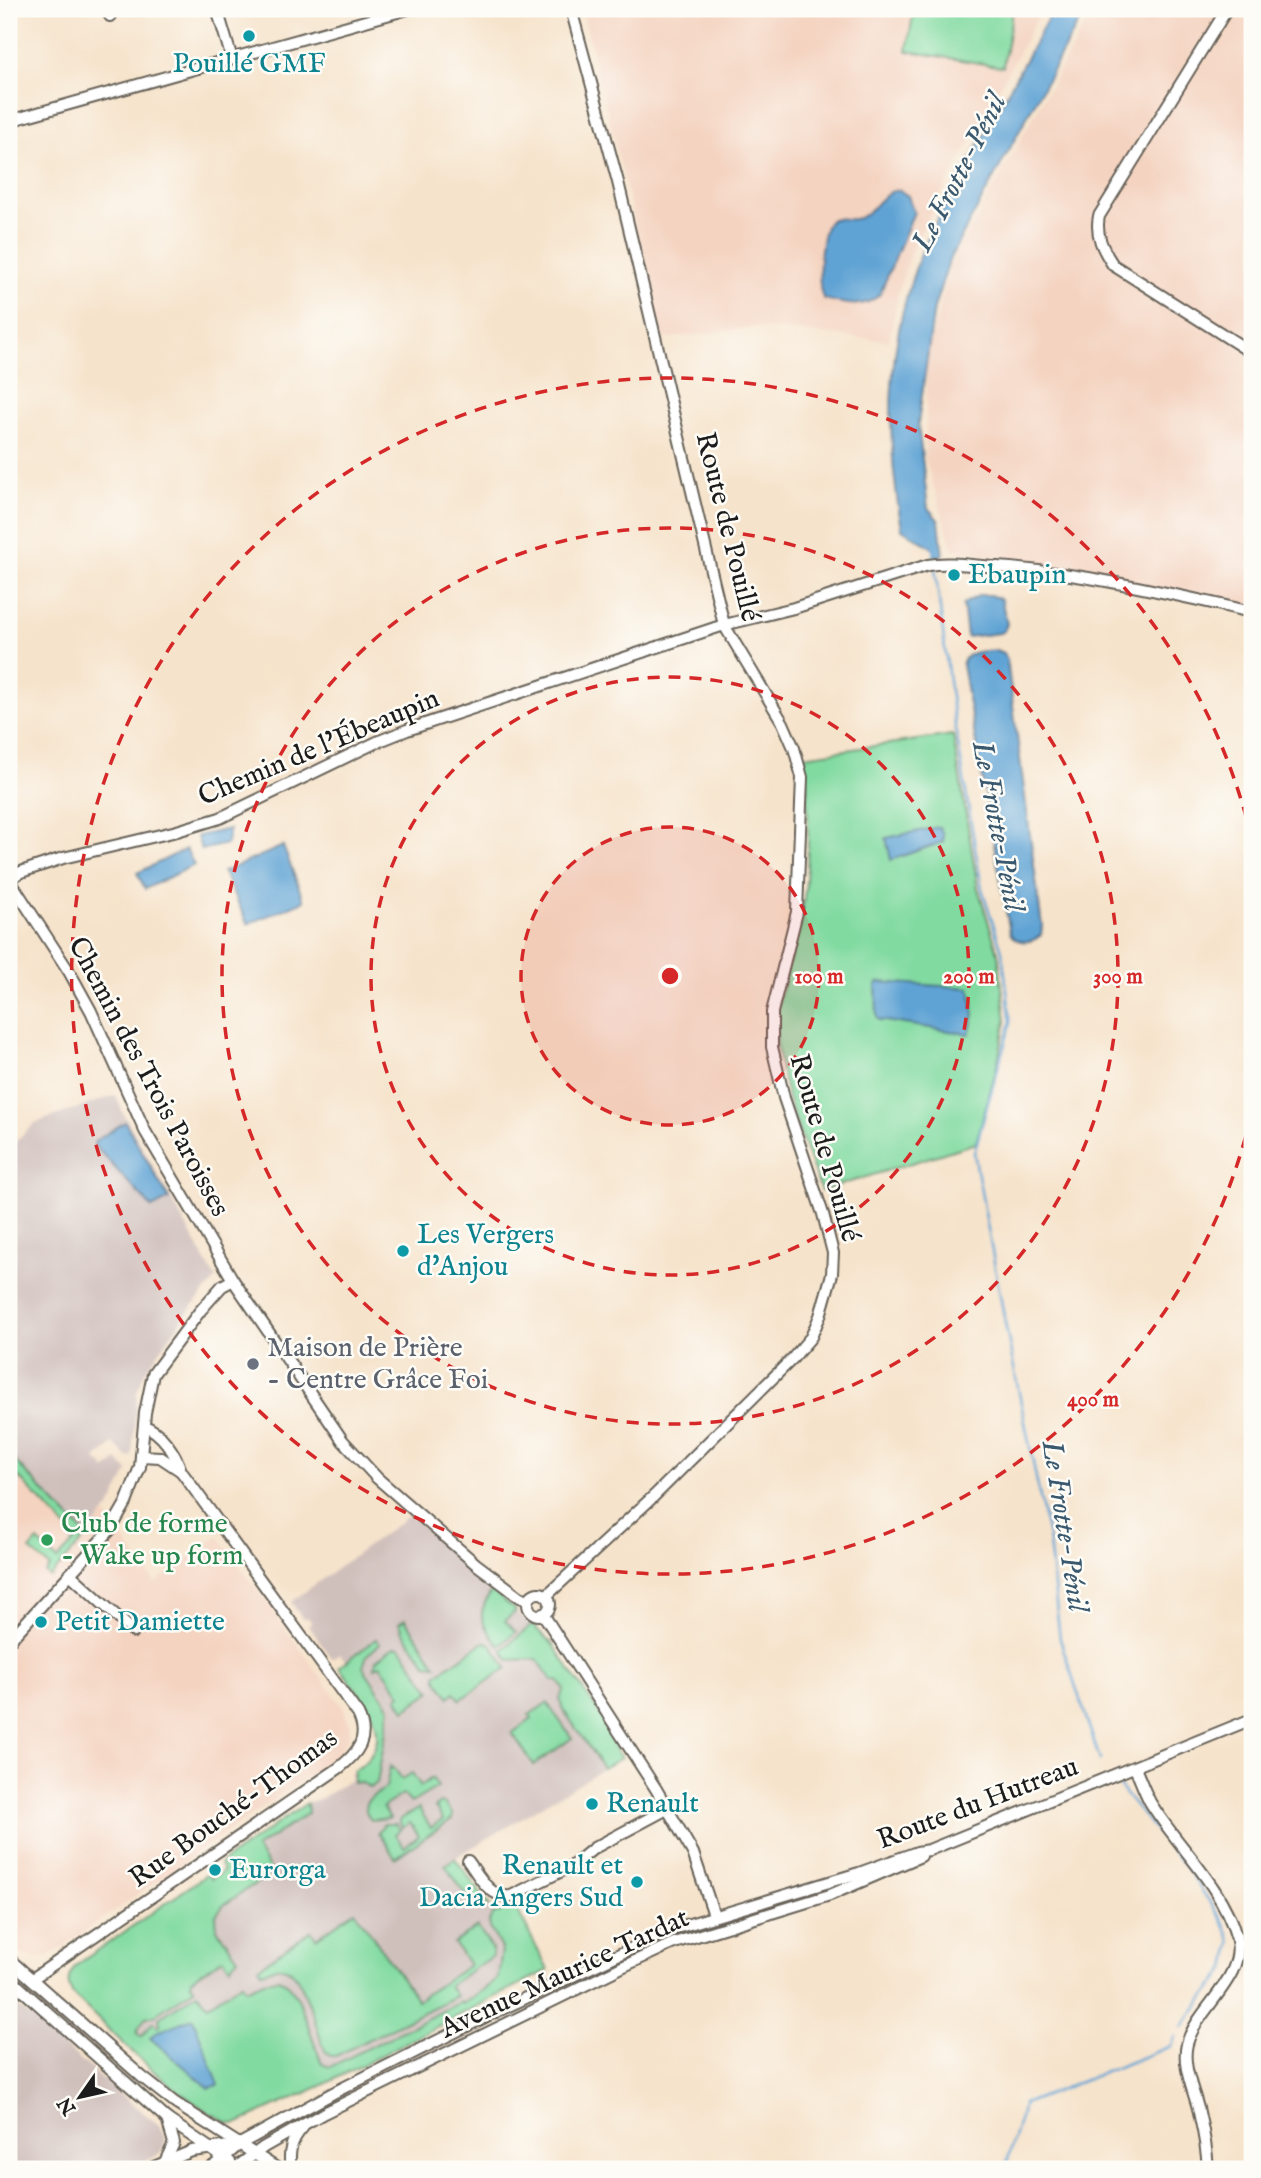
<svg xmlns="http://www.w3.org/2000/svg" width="1261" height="2178" font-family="'IM FELL English',serif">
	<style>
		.built { fill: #f4d3c0 }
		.industrial { fill: #d0c0bc }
		.green { fill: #81daa0; stroke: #4e7b5e; stroke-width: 2 }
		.water { fill: #5fa3d4; stroke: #3e6078; stroke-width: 2 }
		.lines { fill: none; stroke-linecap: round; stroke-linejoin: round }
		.stream { stroke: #5fa3d4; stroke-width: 2.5 }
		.minor-casing { stroke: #686259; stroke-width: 14 }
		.minor { stroke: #fff; stroke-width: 10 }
		.ring { fill: none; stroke: #d62828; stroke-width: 3.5; stroke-dasharray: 12 9 }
		.culture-dot { fill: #0f9aa8; stroke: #fdfcf7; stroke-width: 2.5 }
		.worship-dot { fill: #6b7280; stroke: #fdfcf7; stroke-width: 2.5 }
		.leisure-dot { fill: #2e9e5b; stroke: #fdfcf7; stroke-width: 2.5 }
		.labels { text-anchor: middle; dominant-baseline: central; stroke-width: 5; stroke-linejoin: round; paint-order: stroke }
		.culture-label { font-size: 28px; fill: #0d838f; stroke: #fdfcf7; text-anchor: start }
		.street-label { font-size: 28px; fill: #1c1c1c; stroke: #fdfcf7 }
		.worship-label { font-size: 28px; fill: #5b616d; stroke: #fdfcf7; text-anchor: start }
		.leisure-label { font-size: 28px; fill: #27864d; stroke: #fdfcf7; text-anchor: start }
		.water-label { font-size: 30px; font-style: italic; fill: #3a596f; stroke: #fdfcf7 }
		.centre { fill: #d62828; stroke: #fdfcf7; stroke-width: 3.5 }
		.ring-label { font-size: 21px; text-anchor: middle; font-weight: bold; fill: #d62828; stroke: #fdfcf7; stroke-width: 5; stroke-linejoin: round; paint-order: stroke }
	</style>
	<rect width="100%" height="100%" fill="#fdfcf7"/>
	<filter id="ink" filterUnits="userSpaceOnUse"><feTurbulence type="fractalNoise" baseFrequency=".0143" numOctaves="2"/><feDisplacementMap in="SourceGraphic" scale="14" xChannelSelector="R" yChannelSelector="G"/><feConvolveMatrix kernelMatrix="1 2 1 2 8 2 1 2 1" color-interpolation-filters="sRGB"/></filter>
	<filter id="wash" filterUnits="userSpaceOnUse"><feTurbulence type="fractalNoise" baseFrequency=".00686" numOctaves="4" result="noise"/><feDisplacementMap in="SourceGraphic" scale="28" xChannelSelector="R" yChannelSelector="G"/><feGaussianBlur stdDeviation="1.57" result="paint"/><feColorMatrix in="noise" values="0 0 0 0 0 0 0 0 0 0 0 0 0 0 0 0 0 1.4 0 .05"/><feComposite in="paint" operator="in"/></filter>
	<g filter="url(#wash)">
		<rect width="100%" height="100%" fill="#f6e3cb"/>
		<g class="built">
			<polygon points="582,9 1042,9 912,249 898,293 889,341 757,327 663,339"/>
			<polygon points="1094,9 1252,9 1252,609 953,549 925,458 927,356 951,263"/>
			<polygon points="9,1455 86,1536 105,1514 155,1583 218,1536 344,1709 350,1727 348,1740 337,1756 58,1950 47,1956 36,1958 23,1955 9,1944"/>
		</g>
		<g class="industrial">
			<polygon points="116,1095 122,1111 216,1279 190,1309 146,1370 137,1391 132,1457 127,1457 114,1443 96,1459 106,1470 117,1460 128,1471 112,1504 87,1536 9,1455 9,1148 35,1123"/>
			<polygon points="410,1515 466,1569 549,1640 620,1744 614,1748 621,1758 455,1858 495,1914 515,1905 548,1970 321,2086 236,2124 228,2123 180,2093 157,2073 74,1996 68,1984 69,1976 78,1964 208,1874 211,1879 223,1870 220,1864 241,1848 307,1803 317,1801 350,1780 351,1773 370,1756 376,1741 377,1726 372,1712 339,1667 346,1661 340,1654 332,1658 308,1625 311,1623 310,1620 307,1617 303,1619 291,1602"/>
			<polygon points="9,1998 132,2104 159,2125 165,2137 164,2146 160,2153 153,2158 124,2169 9,2169"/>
		</g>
		<g class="green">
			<polygon points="914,9 1013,9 1003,67 907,51"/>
			<path d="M953 735 978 888 998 953 1006 1021 996 1070 976 1143 821 1191C803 1140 778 1086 776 1032 774 996 795 953 801 917 810 871 810 802 803 756Z"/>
			<polygon points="9,1455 87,1536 50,1577 45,1573 50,1567 30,1550 38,1541 57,1560 77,1539 9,1467"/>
			<path d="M492 1590 516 1611 505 1621 516 1632 499 1646C482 1621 474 1619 492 1590Z"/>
			<polygon points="405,1619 436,1665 427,1664 401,1630 402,1628 399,1623"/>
			<polygon points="532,1625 551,1642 620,1744 614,1748 621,1758 603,1768 562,1708 560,1699 564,1689 559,1682 552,1680 537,1659 509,1660 502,1650"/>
			<path d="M376 1639 380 1644 367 1655 363 1667 390 1708 377 1783 370 1788 362 1783 353 1782 354 1771C403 1739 363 1699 339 1667Z"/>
			<polygon points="484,1642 490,1643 507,1668 460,1700 455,1692 449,1697 436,1677 437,1674"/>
			<polygon points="394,1647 400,1647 431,1691 405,1710 397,1698 401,1695 380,1665 375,1668 376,1660"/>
			<polygon points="547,1703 572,1738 534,1765 512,1733 532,1719 529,1715"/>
			<path d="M390 1766 392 1769 394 1768 402 1779 412 1773 421 1786 432 1778 438 1787 411 1803 403 1794 383 1807 390 1818 371 1820C357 1801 371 1798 386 1788Z"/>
			<path d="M307 1803 308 1813 256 1848 272 1872 224 1905 216 1915 217 1929 238 1958 230 1967 223 1958 191 1980 190 1983 194 1989 155 2015 146 2017 136 2032 141 2037 153 2022 158 2027 160 2025 159 2018 197 1993 208 2005 242 1983 246 1989 264 1981 279 1979 287 1983 298 1998 322 2064 330 2067 460 2002 462 2004 494 1982 498 1977 502 1950 490 1928 489 1921 494 1913 496 1914 515 1905 548 1970 321 2086 236 2124 228 2123C169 2093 122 2041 74 1996 65 1984 68 1973 78 1964L208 1874 211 1879 223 1871 220 1864 225 1860Z"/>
			<polygon points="440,1803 444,1803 453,1815 452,1819 395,1858 378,1832 384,1824 396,1824 400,1830 395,1834 404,1847 419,1836 410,1823 402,1828 399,1820 419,1808 431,1828 443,1819 435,1807"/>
			<polygon points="455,1858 490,1906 479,1906 471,1902 445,1865"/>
			<path d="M355 1911 417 2000 469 1965 454 1943 477 1927 493 1950 492 1956 449 1986 456 1996 336 2056H330L325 2051C318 2033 304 1978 289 1970 280 1965 271 1969 262 1972L259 1967 311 1931 316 1938Z"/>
		</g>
		<g class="water">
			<path d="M1053 9H1086L950 258 934 308 918 424 928 508 939 521 943 556H934V549L902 529C886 440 885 354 916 267 928 232 949 200 966 168 995 115 1024 62 1053 9Z"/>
			<path d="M899 190 908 196 914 212 880 294C865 310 843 304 824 299 816 289 820 234 828 223 835 214 844 221 854 219 873 217 879 191 899 190Z"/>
			<polygon points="980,595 990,595 1001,599 1007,624 1004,631 1000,633 967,637 963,604"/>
			<path d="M996 650 1003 653 1007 660 1042 926 1041 935C1031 944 1016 944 1010 933L962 665C965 650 983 652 996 650Z"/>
			<polygon points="939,827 943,834 943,842 891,860 886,838"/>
			<polygon points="229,829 227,844 201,850 197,836"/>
			<polygon points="283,846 304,901 248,924 223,872"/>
			<polygon points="186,849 194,865 145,889 137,873"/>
			<polygon points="880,982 970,988 974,1015 969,1034 879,1020 877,1017 876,984"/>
			<polygon points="125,1122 169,1199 152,1208 94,1145 95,1141"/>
			<polygon points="193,2018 219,2085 209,2088 150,2038 156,2032"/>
		</g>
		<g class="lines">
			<g class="stream">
				<polyline points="933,547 934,561"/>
				<polyline points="935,568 953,713 971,823 982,889 1002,951 1011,1022 974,1153 1007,1333 1049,1542 1060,1639 1100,1760"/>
				<polyline points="1120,1787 1188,1870 1222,1920 1231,1942 1226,1969 1182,2027"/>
				<polyline points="1005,2169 1024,2104 1171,2046 1176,2036"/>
			</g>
		</g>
	</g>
	<g filter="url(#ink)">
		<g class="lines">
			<g class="minor-casing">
				<g id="minor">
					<polyline points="106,9 110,16"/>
					<polyline points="217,9 232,59"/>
					<path d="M1227 9 1099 216C1095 235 1103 250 1113 265L1252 353"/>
					<polyline points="9,10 10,9"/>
					<polyline points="9,121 408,9"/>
					<path d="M9 879 21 872 63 858 177 831 220 818 377 742 407 730 724 625 794 608 928 565C950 561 975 566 997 567 1084 573 1168 593 1252 612"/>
					<polyline points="9,879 70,973 91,1011 145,1131 233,1280 343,1441 377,1478 476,1564 520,1597 528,1600"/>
					<path d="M144 1426C161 1431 176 1454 181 1471"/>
					<polyline points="70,1574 134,1632"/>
					<circle cx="539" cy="1604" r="11"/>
					<polyline points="546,1596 654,1496 793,1358 811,1337 820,1316 832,1274 833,1253 823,1214 784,1098 772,1047 772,1012 797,912 802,777 794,748 783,723 724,625 618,182 571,9"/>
					<polyline points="543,1614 656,1789 693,1853 714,1915"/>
					<polyline points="9,1641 111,1529 126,1503 140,1467 145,1413 153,1374 200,1311 222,1286 233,1280"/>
					<path d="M1135 1768C1140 1779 1144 1791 1150 1802 1176 1845 1222 1885 1236 1936 1248 1977 1197 2007 1187 2044 1181 2068 1196 2094 1200 2117 1204 2134 1207 2152 1208 2169"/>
					<path d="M468 1861C479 1876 490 1899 511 1896L572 1866 594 1848 667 1809"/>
					<polyline points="9,1959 142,2077 175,2103 278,2169"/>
					<polyline points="9,1978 167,2119 230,2162"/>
					<path d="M32 1979 339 1768C358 1753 370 1738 358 1714L181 1471 160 1457 141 1456"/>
					<polyline points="164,2164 174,2143 167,2119"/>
					<polyline points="149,2169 192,2151 237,2145"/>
					<polyline points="210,2169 240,2144 333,2093 485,2017 673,1929 859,1873 917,1852 929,1850 1252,1719"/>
					<polyline points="234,2169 264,2147 324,2113 622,1967 674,1943 830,1895 921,1856"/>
					<path d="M291 2169C288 2152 291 2140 303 2127"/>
				</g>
			</g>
			<use href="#minor" class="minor"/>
		</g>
	</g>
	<circle cx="670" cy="976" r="149" fill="#d62828" fill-opacity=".12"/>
	<g class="ring">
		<circle cx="670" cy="976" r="149"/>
		<circle cx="670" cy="976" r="299"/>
		<circle cx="670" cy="976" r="448"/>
		<path d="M1251 1116A598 598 0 1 1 1251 836"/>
	</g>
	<g class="culture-dot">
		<circle cx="249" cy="36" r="7"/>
		<circle cx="954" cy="575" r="7"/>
		<circle cx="403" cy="1251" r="7"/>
		<circle cx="41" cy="1622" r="7"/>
		<circle cx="592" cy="1804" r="7"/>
		<circle cx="215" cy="1870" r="7"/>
		<circle cx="637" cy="1882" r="7"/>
	</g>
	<circle class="worship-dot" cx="253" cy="1364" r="7"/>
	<circle class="leisure-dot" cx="47" cy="1540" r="7"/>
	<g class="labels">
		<g class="culture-label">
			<text x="249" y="64" text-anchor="middle">Pouillé GMF</text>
			<text x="968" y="575">Ebaupin</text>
			<text x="417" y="1235">Les Vergers<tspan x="417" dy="32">d'Anjou</tspan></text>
			<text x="55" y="1622">Petit Damiette</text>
			<text x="606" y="1804">Renault</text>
			<text x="623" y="1866" text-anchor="end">Renault et<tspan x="623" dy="32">Dacia Angers Sud</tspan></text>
			<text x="229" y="1870">Eurorga</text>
		</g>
		<g class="street-label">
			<text transform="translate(727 527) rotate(76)">Route de Pouillé</text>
			<text transform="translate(319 748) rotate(-23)">Chemin de l'Ébeaupin</text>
			<text transform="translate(148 1077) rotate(62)">Chemin des Trois Paroisses</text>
			<text transform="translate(824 1148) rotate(74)">Route de Pouillé</text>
			<text transform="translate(978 1804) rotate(-21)">Route du Hutreau</text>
			<text transform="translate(234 1809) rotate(-36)">Rue Bouché-Thomas</text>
			<text transform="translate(565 1974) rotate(-25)">Avenue Maurice Tardat</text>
		</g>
		<g class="worship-label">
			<text x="267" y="1348">Maison de Prière<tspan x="267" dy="32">- Centre Grâce Foi</tspan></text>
		</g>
		<g class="leisure-label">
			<text x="61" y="1524">Club de forme<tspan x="61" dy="32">- Wake up form</tspan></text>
		</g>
		<g class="water-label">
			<text transform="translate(960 173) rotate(-63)">Le Frotte-Pénil</text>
			<text transform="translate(997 826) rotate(79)">Le Frotte-Pénil</text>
			<text transform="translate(1064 1526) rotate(81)">Le Frotte-Pénil</text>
		</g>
	</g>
	<circle cx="670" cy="976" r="10" class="centre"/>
	<g class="ring-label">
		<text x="819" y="983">100 m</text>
		<text x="969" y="983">200 m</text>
		<text x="1118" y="983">300 m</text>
		<text x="1093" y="1406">400 m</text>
	</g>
	<rect width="1261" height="2178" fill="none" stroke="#fdfcf7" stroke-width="35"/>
	<g transform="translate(80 2097) rotate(236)" stroke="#fdfcf7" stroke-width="5" paint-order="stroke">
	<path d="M0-5L12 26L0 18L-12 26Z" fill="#1c1c1c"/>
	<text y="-10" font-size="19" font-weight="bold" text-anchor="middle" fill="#1c1c1c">N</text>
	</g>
</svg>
